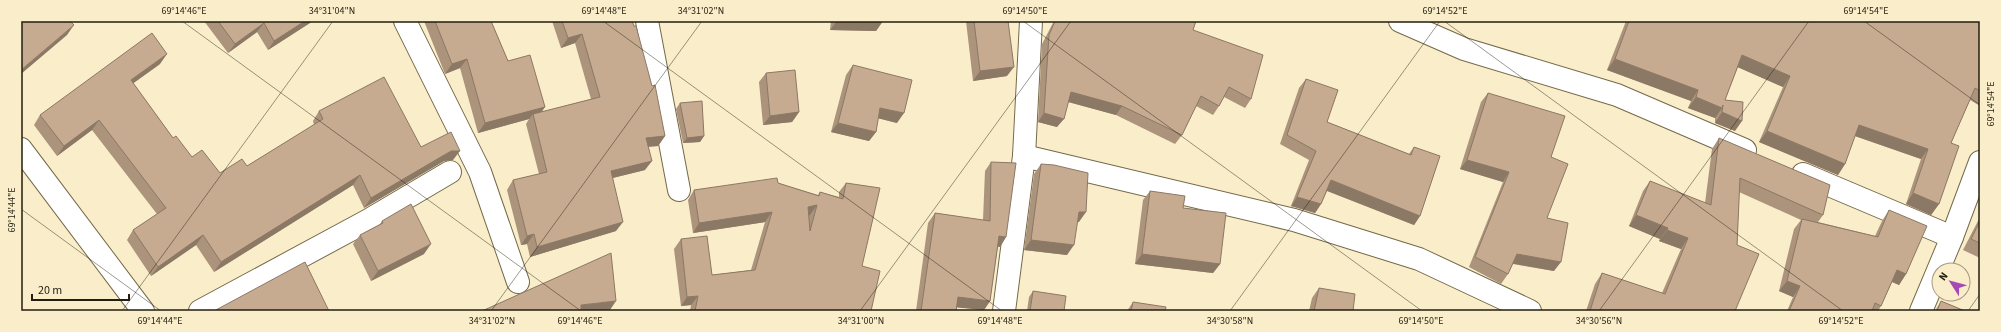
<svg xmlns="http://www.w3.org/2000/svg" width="2001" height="332" font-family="'Source Sans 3',sans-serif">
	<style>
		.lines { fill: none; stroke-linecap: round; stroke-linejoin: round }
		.street-casing { stroke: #746949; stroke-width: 24 }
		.street { stroke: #fff; stroke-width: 22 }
		.wall { fill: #ab937c }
		.shaded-wall { fill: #8b7865 }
		.building { fill: #c7ab90; stroke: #8b7865; fill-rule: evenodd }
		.ticks { fill: none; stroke: #221e10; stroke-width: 1; stroke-opacity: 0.45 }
		.neatline { fill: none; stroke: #221e10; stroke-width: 1.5 }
		.ticks-label { font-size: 10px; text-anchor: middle; fill: #221e10 }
	</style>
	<rect width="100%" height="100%" fill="#faedca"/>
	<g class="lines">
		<g class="street-casing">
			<g id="street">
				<polyline points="405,21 480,172 518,282"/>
				<polyline points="647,21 679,190"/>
				<polyline points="1400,21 1464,49 1617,95 1745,150"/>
				<polyline points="21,149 143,311"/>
				<polyline points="1024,156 1294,220 1419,259 1530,311"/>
				<polyline points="1803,174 1952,237"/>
				<polyline points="200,311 367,221 450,172"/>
				<polyline points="1004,311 1024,156 1031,21"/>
				<polyline points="1921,311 1952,237 1980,162"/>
			</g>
		</g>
		<use href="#street" class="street"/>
	</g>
	<g class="wall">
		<polygon points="204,21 313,21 268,50 257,32 228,53"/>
		<polygon points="424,21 491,21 508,61 545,107 541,112 591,99 575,43 561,48 552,21 632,21 665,136 658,146 648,147 645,170 613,178 616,231 530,257 527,244 521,245 507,190 513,180 539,174 526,124 529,119 478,133 460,68 445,74"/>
		<polygon points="831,21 883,21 876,31 830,30"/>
		<polygon points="966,21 1008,21 1007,76 973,81"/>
		<polygon points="1054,21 1196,21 1193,30 1251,99 1245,108 1224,97 1219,106 1213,115 1196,106 1182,135 1175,144 1116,115 1068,102 1057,127 1038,122 1042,44"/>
		<polygon points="1626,21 1980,21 1980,106 1970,100 1951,143 1939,204 1931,215 1906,204 1921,159 1855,136 1845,164 1838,175 1759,142 1783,87 1738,67 1725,100 1735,131 1715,123 1715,117 1715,118 1688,108 1691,101 1607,70"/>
		<polygon points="160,64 133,83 173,138 192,157 220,173 247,166 314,125 313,121 319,111 421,147 453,160 444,161 364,208 353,185 214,272 196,245 151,276 127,240 133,230 157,214 92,130 57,156 34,125 40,115"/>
		<polygon points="853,65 897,123 878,118 876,132 869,141 831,132 846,75"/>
		<polygon points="766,73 799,112 792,122 763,125 759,82"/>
		<polygon points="1306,79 1327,122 1409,154 1414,147 1420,216 1414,225 1327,191 1321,204 1315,213 1291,206 1309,160 1280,144 1299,88"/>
		<polygon points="1488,93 1551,157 1547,218 1554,271 1513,264 1508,274 1501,284 1469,267 1503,182 1460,169 1481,102"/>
		<polygon points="680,103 704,136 700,142 683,143 676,109"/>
		<polygon points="1719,138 1823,215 1818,222 1875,236 1882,221 1889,210 1906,274 1899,285 1892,282 1881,306 1878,311 1787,311 1793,297 1779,291 1794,229 1801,220 1739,192 1735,311 1586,311 1595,284 1602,273 1662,293 1681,249 1659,241 1660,239 1629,226 1643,191 1650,181 1705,203 1712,149"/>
		<polygon points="991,162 1006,237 1000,247 998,246 990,301 984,310 957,307 956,311 916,311 928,223 935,213 983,220 985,171"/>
		<polygon points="1041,164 1079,222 1077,222 1067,255 1024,250 1034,174"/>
		<polygon points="778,183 818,195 820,192 839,197 839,192 846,183 871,311 690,311 691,305 681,306 674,249 681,239 712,275 751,270 765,222 693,233 688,200 694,190"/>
		<polygon points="1150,191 1183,208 1220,264 1213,273 1135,264 1143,200"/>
		<polygon points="1980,217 1980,258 1963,250"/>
		<polygon points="382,221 424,254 371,281 353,244 360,235 380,224"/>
		<polygon points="1319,288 1353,311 1309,311 1312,298"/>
		<polygon points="1033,291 1064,311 1027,311 1029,297"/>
		<polygon points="1941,301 1965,311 1935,311"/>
		<polygon points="1133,302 1165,311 1127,311"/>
	</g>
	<g class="shaded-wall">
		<polygon points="305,21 313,21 268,50 274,41"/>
		<polygon points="837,21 883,21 876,31 830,30"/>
		<polygon points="264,23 257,32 228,53 235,44"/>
		<polygon points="74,25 67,35 21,74 21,70"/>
		<polygon points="582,34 575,43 561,48 568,38"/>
		<polygon points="167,54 160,64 124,90 131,80"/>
		<polygon points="1742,55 1790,76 1783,87 1735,66"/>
		<polygon points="467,59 460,68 445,74 452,64"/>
		<polygon points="1615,59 1698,90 1691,101 1607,70"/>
		<polygon points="1014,67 1007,76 973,81 980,71"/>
		<polygon points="1071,92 1122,106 1116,115 1065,101"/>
		<polygon points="1696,97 1722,108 1715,118 1688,108"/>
		<polygon points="545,107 538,117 533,114 529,119 478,133 485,123"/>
		<polygon points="880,108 904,113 897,123 873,117"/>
		<polygon points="799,112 792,122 763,125 770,116"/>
		<polygon points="1722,112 1742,121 1735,131 1715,123"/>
		<polygon points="1044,113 1064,119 1057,127 1038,122"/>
		<polygon points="99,120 92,130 57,156 64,146"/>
		<polygon points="838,123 876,132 869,141 831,132"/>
		<polygon points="1859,125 1928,149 1921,159 1852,135"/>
		<polygon points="1767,131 1845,164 1838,175 1759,142"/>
		<polygon points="665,136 658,146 640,147 646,138"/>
		<polygon points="704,136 700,142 683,143 687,138"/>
		<polygon points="451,151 460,151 453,160 444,161 364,208 371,198"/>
		<polygon points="1467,160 1509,172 1503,182 1460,169"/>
		<polygon points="652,161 645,170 604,180 611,171"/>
		<polygon points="360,175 353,185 214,272 221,262"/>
		<polygon points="1331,180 1420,216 1414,225 1325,190"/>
		<polygon points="1913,193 1939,204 1931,215 1906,204"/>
		<polygon points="1297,197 1321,204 1315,213 1291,206"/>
		<polygon points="817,205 810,215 801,216 808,207"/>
		<polygon points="772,212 765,222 693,233 699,223"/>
		<polygon points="1079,212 1086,212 1079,222 1072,221"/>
		<polygon points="1636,215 1668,228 1660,239 1629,226"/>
		<polygon points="623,222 616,231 530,257 537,247"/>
		<polygon points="1667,230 1688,238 1681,249 1659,241"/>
		<polygon points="534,234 527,244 521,245 527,236"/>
		<polygon points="203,235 196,245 151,276 158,267"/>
		<polygon points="999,236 1006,237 1000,247 992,246"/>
		<polygon points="1031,240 1074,245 1067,255 1024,250"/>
		<polygon points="431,244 424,254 371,281 378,271"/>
		<polygon points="1142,254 1220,264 1213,273 1135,264"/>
		<polygon points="1517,254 1561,262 1554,271 1510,263"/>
		<polygon points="1897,270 1906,274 1899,285 1890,281"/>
		<polygon points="1787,281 1800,286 1793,297 1779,291"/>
		<polygon points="698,296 691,305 681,306 687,297"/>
		<polygon points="958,297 990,301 984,310 952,307"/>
		<polygon points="616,301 610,310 603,311 576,311 581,305"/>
	</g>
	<g class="building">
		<polygon points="21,21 70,21 74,25 21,70"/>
		<polygon points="218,21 305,21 274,41 264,23 235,44"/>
		<polygon points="435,21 491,21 508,61 530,55 545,107 485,123 467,59 452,64"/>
		<polygon points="562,21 632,21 634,26 636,26 652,86 655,85 665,136 646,138 652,161 611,171 623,222 537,247 534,234 527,236 513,180 547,172 533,114 600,97 582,34 568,38"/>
		<polygon points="974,21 1008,21 1014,67 980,71"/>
		<polygon points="1055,21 1196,21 1193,30 1263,55 1251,99 1229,87 1219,106 1201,96 1182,135 1122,106 1071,92 1064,119 1044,113 1049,35"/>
		<polygon points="1629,21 1980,21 1980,91 1975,88 1951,143 1959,146 1939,204 1913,193 1928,149 1859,125 1845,164 1767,131 1790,76 1742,55 1725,100 1743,102 1742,121 1722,112 1723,105 1722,108 1696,97 1698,90 1615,59"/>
		<polygon points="152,33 167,54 131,80 173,138 176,136 192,157 202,150 220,173 242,159 247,166 323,119 319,111 384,77 421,147 451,132 460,151 451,151 371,198 360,175 221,262 203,235 158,267 133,230 166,208 99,120 64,146 40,115"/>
		<polygon points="853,65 912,80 904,113 880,108 876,132 838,123"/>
		<polygon points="795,70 799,112 770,116 766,73"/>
		<polygon points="1306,79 1338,90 1327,122 1411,155 1414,147 1440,156 1420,216 1331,180 1321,204 1297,197 1316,151 1287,135"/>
		<polygon points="1488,93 1565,116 1551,157 1568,164 1547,218 1568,223 1561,262 1517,254 1508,274 1475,257 1509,172 1467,160"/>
		<polygon points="702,101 704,136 687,138 680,103"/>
		<polygon points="1719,138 1830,185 1823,215 1740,178 1737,245 1759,254 1735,311 1590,311 1602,273 1665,294 1688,238 1667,230 1668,228 1636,215 1650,181 1711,205"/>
		<polygon points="991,162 1016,163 1006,237 999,236 990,301 958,297 956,311 921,311 935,213 990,221"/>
		<polygon points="1041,164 1054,165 1088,173 1086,212 1079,212 1074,245 1031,240"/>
		<path d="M777 178 778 183 819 196 820 192 843 199 846 183 880 188 862 266 880 271 871 311H695L698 296 687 297 681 239 707 236 712 275 755 270 772 212 699 223 694 190ZM817 205 810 231 808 207Z"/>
		<polygon points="1150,191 1185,196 1183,208 1226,213 1220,264 1142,254"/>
		<polygon points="411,204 431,244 378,271 360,235 383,223 382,221"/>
		<polygon points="1889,210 1927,226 1906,274 1897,270 1881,306 1875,303 1872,311 1789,311 1800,286 1787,281 1802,219 1878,237"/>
		<polygon points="1980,221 1980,243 1971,239"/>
		<polygon points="611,253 616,301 581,305 581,311 482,311"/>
		<polygon points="305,262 329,311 214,311"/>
		<polygon points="1319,288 1355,294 1353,311 1314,311"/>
		<polygon points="1033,291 1066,296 1064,311 1030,311"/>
		<polygon points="1941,301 1965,311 1937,311"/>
		<polygon points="1133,302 1166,307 1165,311 1131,311"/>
	</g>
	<path class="ticks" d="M182 21 581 311M603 21 1002 311M1023 21 1422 311M1444 21 1843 311M1864 21 1980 105M21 209 161 311M122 311 333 21M491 311 702 21M860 311 1071 21M1230 311 1440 21M1599 311 1809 21M1968 311 1980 294"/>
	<rect width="2001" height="332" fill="none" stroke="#faedca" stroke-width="44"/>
	<g transform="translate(1951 282) rotate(306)"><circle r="19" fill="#faedca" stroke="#a49a80"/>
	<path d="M0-3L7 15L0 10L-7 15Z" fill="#a549b3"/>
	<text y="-6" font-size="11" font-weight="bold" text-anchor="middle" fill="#221e10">N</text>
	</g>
	<path d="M32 294v6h97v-6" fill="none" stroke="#221e10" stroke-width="2"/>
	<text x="38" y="294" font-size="12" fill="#221e10" stroke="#faedca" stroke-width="3" paint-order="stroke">20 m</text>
	<rect x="22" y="22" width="1957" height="288" class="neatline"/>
	<g class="ticks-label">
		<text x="184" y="14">69°14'46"E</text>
		<text x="332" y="14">34°31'04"N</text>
		<text x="604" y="14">69°14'48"E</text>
		<text x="701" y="14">34°31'02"N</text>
		<text x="1025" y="14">69°14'50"E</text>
		<text x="1445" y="14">69°14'52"E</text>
		<text x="1866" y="14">69°14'54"E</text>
		<text transform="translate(1990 104) rotate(-90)" y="4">69°14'54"E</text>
		<text transform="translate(11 210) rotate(-90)" y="4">69°14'44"E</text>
		<text x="160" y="324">69°14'44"E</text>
		<text x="492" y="324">34°31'02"N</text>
		<text x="580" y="324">69°14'46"E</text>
		<text x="861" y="324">34°31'00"N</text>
		<text x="1000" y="324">69°14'48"E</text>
		<text x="1230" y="324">34°30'58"N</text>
		<text x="1421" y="324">69°14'50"E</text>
		<text x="1599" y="324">34°30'56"N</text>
		<text x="1841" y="324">69°14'52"E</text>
	</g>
</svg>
